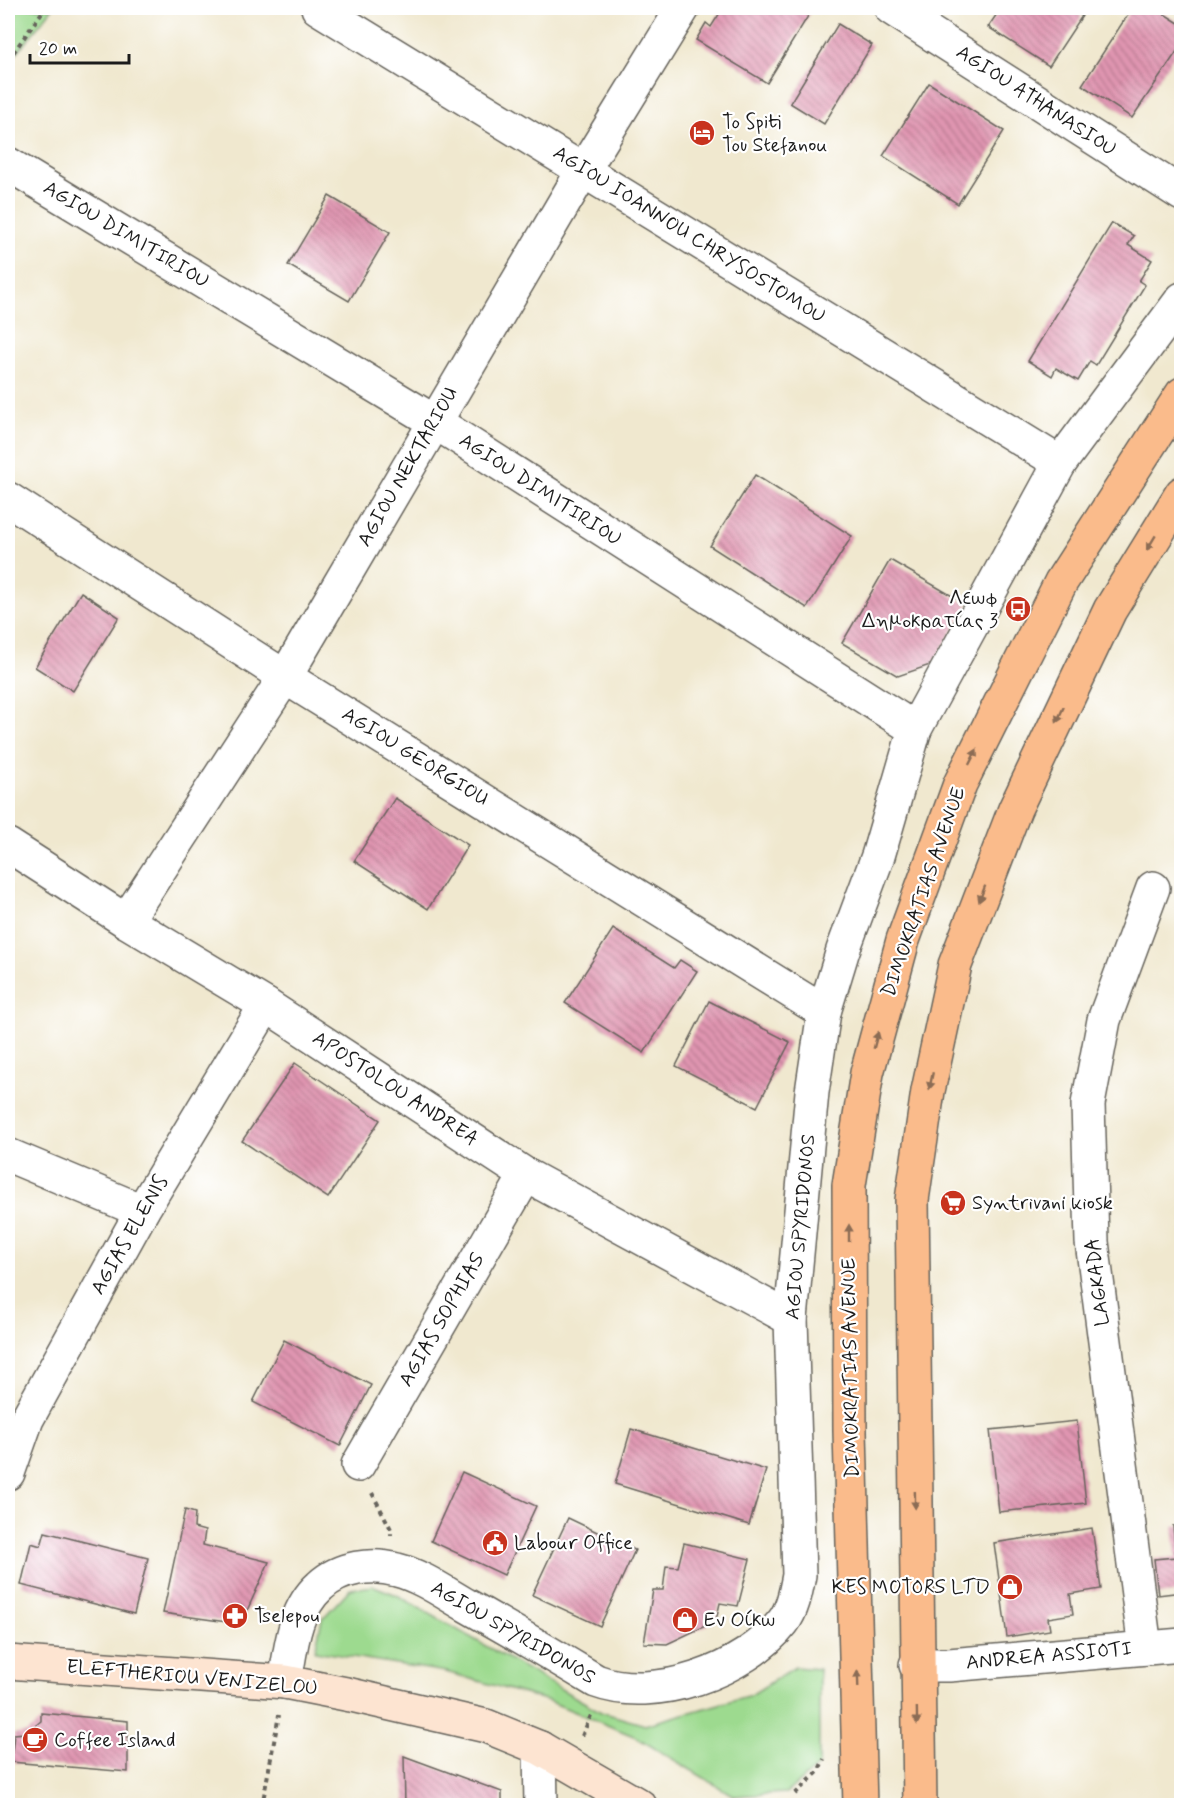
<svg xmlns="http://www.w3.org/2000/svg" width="1189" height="1813" font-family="Mynerve,sans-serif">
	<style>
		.green { fill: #9dda8f; stroke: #5c7b56; stroke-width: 1.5 }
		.building { fill: url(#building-back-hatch) }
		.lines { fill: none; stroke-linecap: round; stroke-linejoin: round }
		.street-casing { stroke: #66635b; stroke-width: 36 }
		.secondary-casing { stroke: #66635b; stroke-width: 36 }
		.highway-casing { stroke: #66635b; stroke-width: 36 }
		.path { stroke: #66635b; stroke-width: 4; stroke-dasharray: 4.5 4.5; stroke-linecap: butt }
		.street { stroke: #fff; stroke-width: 33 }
		.secondary { stroke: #fde4d1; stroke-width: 33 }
		.highway { stroke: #fabb8b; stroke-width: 33 }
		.oneway { fill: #8b6c54 }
		.labels { text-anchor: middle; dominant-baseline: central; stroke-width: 4.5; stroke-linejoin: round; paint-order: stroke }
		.street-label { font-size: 20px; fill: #1c1c1c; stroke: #fff }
		.poi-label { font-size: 20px; fill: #1c1c1c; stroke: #fff; text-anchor: start }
	</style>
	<defs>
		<pattern id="building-back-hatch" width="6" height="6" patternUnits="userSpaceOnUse" patternTransform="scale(1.5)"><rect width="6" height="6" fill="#e095b1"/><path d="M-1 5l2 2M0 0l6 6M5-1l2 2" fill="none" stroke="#b5798f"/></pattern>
	</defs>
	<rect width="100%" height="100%" fill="#fff"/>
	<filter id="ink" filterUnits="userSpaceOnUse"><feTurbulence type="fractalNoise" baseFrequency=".0167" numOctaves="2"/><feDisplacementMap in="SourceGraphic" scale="12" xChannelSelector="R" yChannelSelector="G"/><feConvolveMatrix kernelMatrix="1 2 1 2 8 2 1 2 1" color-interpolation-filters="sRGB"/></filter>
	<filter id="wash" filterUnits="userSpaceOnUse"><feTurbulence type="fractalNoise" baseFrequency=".008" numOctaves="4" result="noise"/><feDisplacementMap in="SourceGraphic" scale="24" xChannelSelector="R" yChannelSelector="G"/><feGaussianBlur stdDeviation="1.35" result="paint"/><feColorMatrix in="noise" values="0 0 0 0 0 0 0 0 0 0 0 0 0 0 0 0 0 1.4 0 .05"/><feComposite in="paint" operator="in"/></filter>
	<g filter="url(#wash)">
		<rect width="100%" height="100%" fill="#f0e8cf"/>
		<g class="green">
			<polygon points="8,8 53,8 8,64"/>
			<polygon points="374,1586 397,1595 601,1712 645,1725 751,1695 795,1667 819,1669 819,1765 786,1793 734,1796 636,1737 546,1700 446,1672 315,1651 322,1619 350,1589"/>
		</g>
		<g id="blocks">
			<g class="building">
				<polygon points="723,8 813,8 767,83 696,40 706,23 711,27"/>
				<polygon points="1001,8 1069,8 1082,16 1049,66 988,27"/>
				<polygon points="1132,8 1155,8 1182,25 1182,44 1132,118 1082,85"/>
				<polygon points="838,24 872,45 824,124 790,103"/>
				<polygon points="929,83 1004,131 958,204 883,156"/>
				<polygon points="329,196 390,232 349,301 288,265"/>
				<polygon points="1112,223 1134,236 1128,245 1152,260 1139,281 1145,285 1096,365 1090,361 1078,381 1056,368 1052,376 1028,361"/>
				<polygon points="755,475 852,536 807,608 710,546"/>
				<polygon points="890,560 968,605 933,664 898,676 842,643"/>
				<polygon points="81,592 119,617 73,691 35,667"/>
				<polygon points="395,798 468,845 428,909 354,861"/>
				<polygon points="613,929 674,968 680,960 697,971 644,1053 565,1003"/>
				<polygon points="709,1001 790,1042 757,1107 676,1066"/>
				<polygon points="295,1063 380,1120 328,1198 242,1141"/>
				<polygon points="284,1340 371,1385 340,1446 253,1402"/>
				<polygon points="1077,1421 1086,1503 999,1512 990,1430"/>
				<polygon points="631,1429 766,1470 749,1525 615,1484"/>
				<polygon points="462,1472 536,1506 504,1575 431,1541"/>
				<polygon points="185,1510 195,1513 194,1528 205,1531 203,1545 269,1562 241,1624 163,1613"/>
				<polygon points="568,1518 635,1550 600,1626 532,1595"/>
				<polygon points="1182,1525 1182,1592 1158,1595 1154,1559 1176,1557 1173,1526"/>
				<polygon points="1092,1528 1101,1589 1070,1594 1073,1614 1048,1618 1050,1630 1007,1637 994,1543"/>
				<polygon points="45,1532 148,1558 134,1614 21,1585 31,1543 41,1546"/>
				<polygon points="684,1543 750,1559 738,1606 720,1603 716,1621 667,1644 644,1643 653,1590 663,1590 666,1566 678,1567"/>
				<polygon points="41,1713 128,1721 128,1772 11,1762 14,1734 26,1733 41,1721"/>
				<polygon points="404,1756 502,1792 502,1806 405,1806"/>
			</g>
		</g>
	</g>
	<g filter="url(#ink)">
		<use href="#blocks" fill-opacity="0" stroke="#66635b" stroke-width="1.5"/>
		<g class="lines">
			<g class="street-casing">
				<g id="street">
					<polyline points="318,8 1060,463"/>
					<polyline points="891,8 1182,194"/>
					<polyline points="8,164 435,422 915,729"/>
					<polyline points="8,499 285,677 824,1012"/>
					<polyline points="8,845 126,921 266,1005 526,1175 791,1319"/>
					<polyline points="126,921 285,677 584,169 683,8"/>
					<polyline points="8,1155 142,1211"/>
					<polyline points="358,1465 526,1175"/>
					<polyline points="8,1473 27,1419 142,1211 266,1005"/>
					<polyline points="1145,1648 1092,1242 1088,1104 1104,1020 1153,888"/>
					<polyline points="916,1665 949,1665 1182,1645"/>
					<path d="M285 1682C291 1649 293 1610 320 1586 340 1567 372 1563 397 1570 421 1576 445 1593 466 1605 510 1630 553 1655 596 1681 655 1703 744 1671 783 1622 793 1609 796 1591 799 1575L791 1319 812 1092 824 1012 843 950 878 856 915 729 1060 463 1182 299"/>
					<polyline points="540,1748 541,1806"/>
				</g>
			</g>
			<g class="secondary-casing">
				<polyline id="secondary" points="8,1662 285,1682 351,1695 486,1726 540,1748 640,1806"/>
			</g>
			<g class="highway-casing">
				<g id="highway">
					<polyline points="860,1806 850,1431 849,1185 867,1073 903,940 960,784 1061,582 1182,394"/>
					<polyline points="920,1806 912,1200 928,1091 955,965 1015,809 1110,610 1182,493"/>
				</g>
			</g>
			<g class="path">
				<polyline points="8,60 45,8"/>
				<polyline points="372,1493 391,1529 391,1535"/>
				<polyline points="582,1736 592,1713"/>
				<polyline points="795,1794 818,1772 824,1759"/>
				<polyline points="262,1806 279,1715"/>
			</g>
			<use href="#street" class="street"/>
			<use href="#secondary" class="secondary"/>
			<use href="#highway" class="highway"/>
		</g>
		<defs><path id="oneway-solid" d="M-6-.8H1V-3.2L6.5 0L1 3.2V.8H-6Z" transform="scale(1.5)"/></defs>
		<g class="oneway">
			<use href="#oneway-solid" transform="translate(1151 543) rotate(121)"/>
			<use href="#oneway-solid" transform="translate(1060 715) rotate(115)"/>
			<use href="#oneway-solid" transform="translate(973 757) rotate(-63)"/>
			<use href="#oneway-solid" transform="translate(982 894) rotate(111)"/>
			<use href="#oneway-solid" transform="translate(876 1040) rotate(-75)"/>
			<use href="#oneway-solid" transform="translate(931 1081) rotate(102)"/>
			<use href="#oneway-solid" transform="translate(849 1233) rotate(-90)"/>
			<use href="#oneway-solid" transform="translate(915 1500) rotate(89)"/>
			<use href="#oneway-solid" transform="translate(858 1679) rotate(-92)"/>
			<use href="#oneway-solid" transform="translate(917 1716) rotate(89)"/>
		</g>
	</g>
	<defs>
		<g id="hotel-disc" transform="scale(1.35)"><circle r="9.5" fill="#c8321e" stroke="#fff"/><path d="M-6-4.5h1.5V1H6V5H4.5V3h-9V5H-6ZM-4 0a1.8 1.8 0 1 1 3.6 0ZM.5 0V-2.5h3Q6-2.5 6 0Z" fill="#fff"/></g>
		<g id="bus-disc" transform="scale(1.35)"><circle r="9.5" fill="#c8321e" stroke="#fff"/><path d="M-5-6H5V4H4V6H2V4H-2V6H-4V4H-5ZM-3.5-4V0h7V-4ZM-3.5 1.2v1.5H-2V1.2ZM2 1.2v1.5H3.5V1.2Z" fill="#fff"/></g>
		<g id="supermarket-disc" transform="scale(1.35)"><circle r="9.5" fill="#c8321e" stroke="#fff"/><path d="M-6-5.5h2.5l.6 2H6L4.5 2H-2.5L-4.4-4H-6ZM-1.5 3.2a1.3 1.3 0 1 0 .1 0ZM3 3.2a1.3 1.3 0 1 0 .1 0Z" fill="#fff"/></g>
		<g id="civic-disc" transform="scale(1.35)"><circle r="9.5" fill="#c8321e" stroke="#fff"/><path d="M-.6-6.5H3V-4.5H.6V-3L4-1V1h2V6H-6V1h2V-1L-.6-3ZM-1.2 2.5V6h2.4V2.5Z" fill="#fff"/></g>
		<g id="shop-disc" transform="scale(1.35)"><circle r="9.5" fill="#c8321e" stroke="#fff"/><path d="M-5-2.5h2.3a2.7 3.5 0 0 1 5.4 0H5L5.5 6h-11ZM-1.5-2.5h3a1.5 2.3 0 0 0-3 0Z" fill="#fff"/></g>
		<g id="pharmacy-disc" transform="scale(1.35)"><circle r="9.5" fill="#c8321e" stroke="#fff"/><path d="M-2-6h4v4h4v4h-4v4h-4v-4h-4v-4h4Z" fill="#fff"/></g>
		<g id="cafe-disc" transform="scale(1.35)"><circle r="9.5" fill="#c8321e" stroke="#fff"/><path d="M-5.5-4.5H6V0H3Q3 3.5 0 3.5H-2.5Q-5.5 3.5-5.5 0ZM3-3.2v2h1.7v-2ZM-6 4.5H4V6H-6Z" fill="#fff"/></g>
	</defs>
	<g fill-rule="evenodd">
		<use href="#hotel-disc" x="702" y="133"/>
		<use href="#bus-disc" x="1018" y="609"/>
		<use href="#supermarket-disc" x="953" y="1203"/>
		<use href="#civic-disc" x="495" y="1543"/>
		<use href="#shop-disc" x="1010" y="1587"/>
		<use href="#pharmacy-disc" x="235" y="1616"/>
		<use href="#shop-disc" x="685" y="1620"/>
		<use href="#cafe-disc" x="35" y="1740"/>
	</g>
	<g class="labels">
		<g class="street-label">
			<text transform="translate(1036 101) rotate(33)">AGIOU ATHANASIOU</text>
			<text transform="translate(126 235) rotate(31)">AGIOU DIMITIRIOU</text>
			<text transform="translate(689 235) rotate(32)">AGIOU IOANNOU CHRYSOSTOMOU</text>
			<text transform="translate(408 467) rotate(-60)">AGIOU NEKTARIOU</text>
			<text transform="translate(540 490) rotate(33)">AGIOU DIMITIRIOU</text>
			<text transform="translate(415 757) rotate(32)">AGIOU GEORGIOU</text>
			<text transform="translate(924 892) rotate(-71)">DIMOKRATIAS AVENUE</text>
			<text transform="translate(395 1089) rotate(33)">APOSTOLOU ANDREA</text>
			<text transform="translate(801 1227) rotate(-85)">AGIOU SPYRIDONOS</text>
			<text transform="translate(130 1235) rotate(-60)">AGIAS ELENIS</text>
			<text transform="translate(1098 1282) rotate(-97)">LAGKADA</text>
			<text transform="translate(442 1320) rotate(-60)">AGIAS SOPHIAS</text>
			<text transform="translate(851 1368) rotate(-91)">DIMOKRATIAS AVENUE</text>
			<text transform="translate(513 1633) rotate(30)">AGIOU SPYRIDONOS</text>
			<text transform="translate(1049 1656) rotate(-5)">ANDREA ASSIOTI</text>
			<text transform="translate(192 1678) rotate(5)">ELEFTHERIOU VENIZELOU</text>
		</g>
		<g class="poi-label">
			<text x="722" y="122">To Spiti<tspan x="722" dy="23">Tou Stefanou</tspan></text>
			<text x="998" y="598" text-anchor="end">Λεωφ<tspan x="998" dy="23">Δημοκρατίας 3</tspan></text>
			<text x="972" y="1203">Syntrivani kiosk</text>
			<text x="514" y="1543">Labour Office</text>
			<text x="990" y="1587" text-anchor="end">KES MOTORS LTD</text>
			<text x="254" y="1616">Tselepou</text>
			<text x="704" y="1620">Εν Οίκω</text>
			<text x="54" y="1740">Coffee Island</text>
		</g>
	</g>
	<rect width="1189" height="1813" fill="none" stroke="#fff" stroke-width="30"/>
	<path d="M30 54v9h99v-9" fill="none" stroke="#1c1c1c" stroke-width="3"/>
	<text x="39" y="54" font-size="18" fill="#1c1c1c" stroke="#ffffff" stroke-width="4.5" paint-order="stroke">20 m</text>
</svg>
